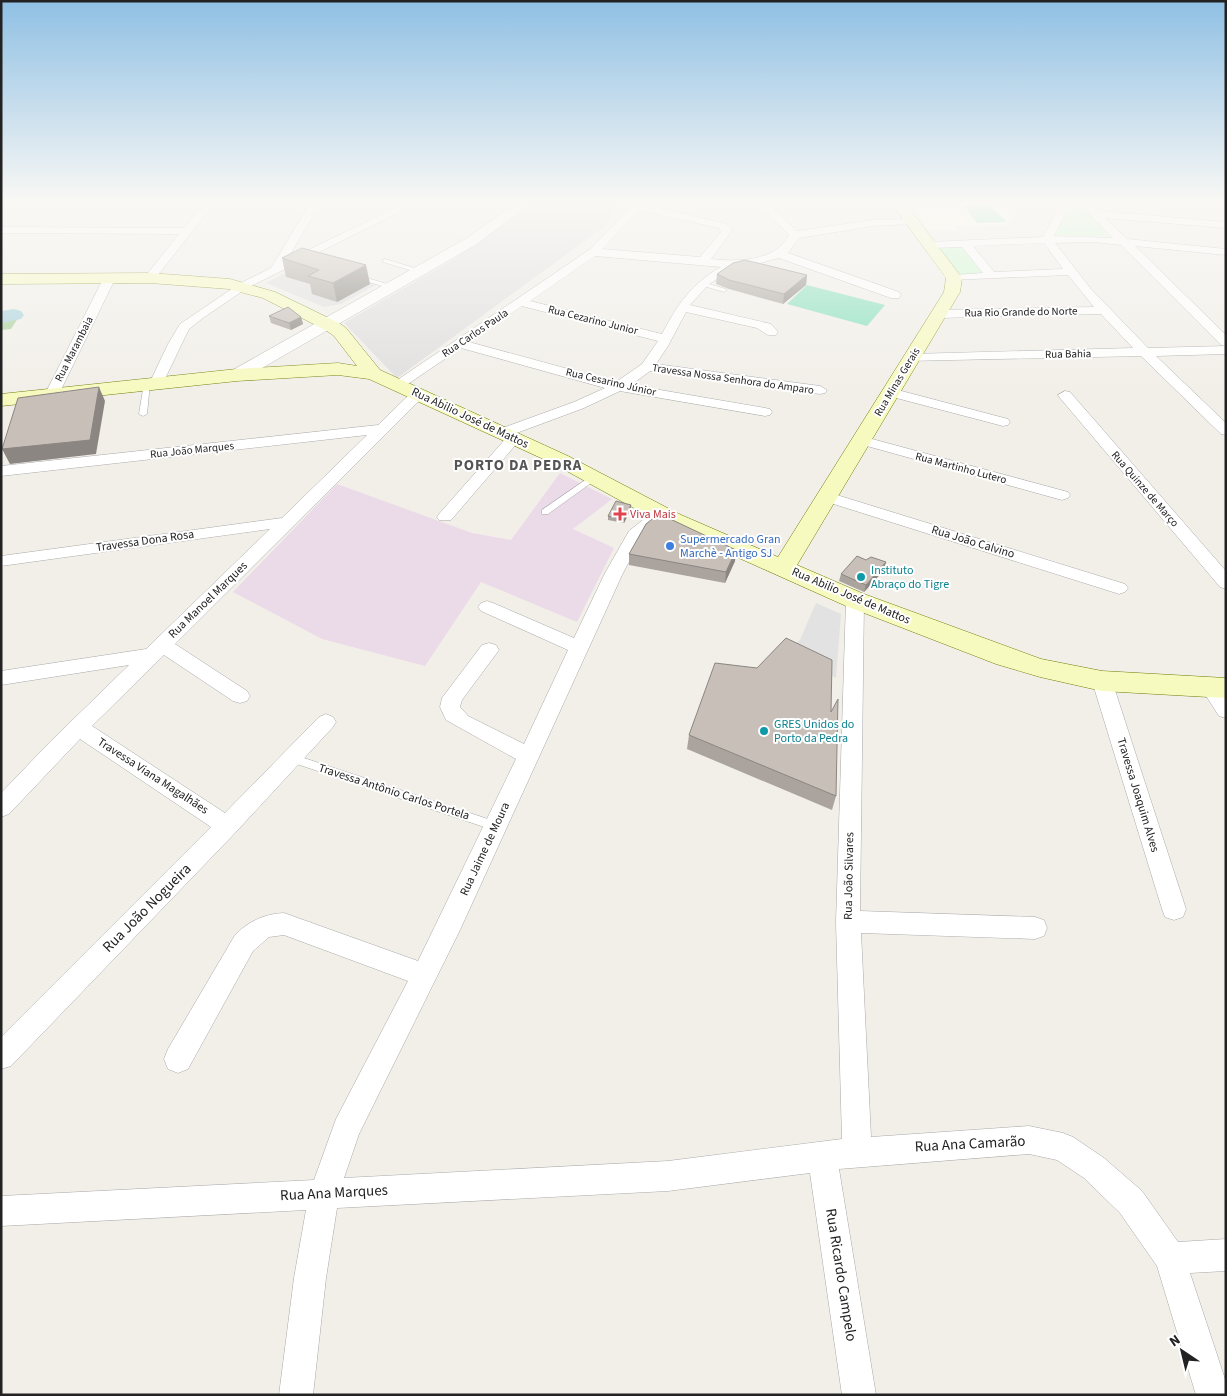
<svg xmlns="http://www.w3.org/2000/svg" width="1227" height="1396" font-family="'Source Sans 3',sans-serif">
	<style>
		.residential { fill: #e0dfdf }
		.industrial { fill: #ebdbe8 }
		.education { fill: #ffffe5 }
		.forest { fill: #add19e }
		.park { fill: #c8facc }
		.pitch { fill: #88e0be }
		.parking { fill: #e2e2e2 }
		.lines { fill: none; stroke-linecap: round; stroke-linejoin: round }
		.river { fill: #aad3df; fill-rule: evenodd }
		.service-casing { stroke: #a9a9a9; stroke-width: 1 }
		.minor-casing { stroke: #a9a9a9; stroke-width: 1 }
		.tertiary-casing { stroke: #a9a9a9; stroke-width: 1 }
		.secondary-casing { stroke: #707d05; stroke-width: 1 }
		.service { fill: #fff; fill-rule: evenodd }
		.minor { fill: #fff; fill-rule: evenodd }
		.tertiary { fill: #fff; fill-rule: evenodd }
		.secondary { fill: #f7fabf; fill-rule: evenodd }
		.wall { fill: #aba49e }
		.shaded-wall { fill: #8b8681 }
		.building { fill: #c7bfb8; stroke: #8b8681 }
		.health-dot { fill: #e0444e; stroke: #fff; stroke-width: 2 }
		.shop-dot { fill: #3f7fe0; stroke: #fff; stroke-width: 2 }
		.culture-dot { fill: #0f9aa8; stroke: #fff; stroke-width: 2 }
		.labels { text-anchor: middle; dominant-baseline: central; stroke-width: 4; stroke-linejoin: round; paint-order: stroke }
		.far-street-label { font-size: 11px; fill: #222; stroke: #fff }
		.street-label { font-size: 12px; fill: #222; stroke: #fff }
		.health-label { font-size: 12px; fill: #be3a42; stroke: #fff; text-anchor: start }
		.shop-label { font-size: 12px; fill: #366cbe; stroke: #fff; text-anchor: start }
		.culture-label { font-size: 12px; fill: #0d838f; stroke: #fff; text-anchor: start }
		.far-district-label { font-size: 15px; font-weight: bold; letter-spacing: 1px; fill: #555; stroke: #fff }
		.near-street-label { font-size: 15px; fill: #222; stroke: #fff }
	</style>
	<rect width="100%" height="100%" fill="#f2efe9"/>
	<g class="residential">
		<polygon points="538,200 622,200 605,226 397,378 344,323 456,258"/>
		<polygon points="307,261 381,282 341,304 324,307 266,283"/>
	</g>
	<polygon class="industrial" points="560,473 612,499 573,529 614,548 577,622 481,582 425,666 322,639 233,592 337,484 472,533 511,540"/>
	<polygon class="education" points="1022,200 1007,225 956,226 958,230 929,230 910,202"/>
	<polygon class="forest" points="1,313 20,315 11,329 1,330"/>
	<g class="park">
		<polygon points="1070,205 1084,207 1108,236 1053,235"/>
		<polygon points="953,246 964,249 983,274 958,275 938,249"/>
	</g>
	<g class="pitch">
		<polygon points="991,205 1006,222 977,223 964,206"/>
		<polygon points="807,285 885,305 867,326 787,304"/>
	</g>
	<polygon class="parking" points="816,603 841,614 836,678 783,652 800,640"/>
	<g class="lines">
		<polygon class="river" points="14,309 21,311 24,315 21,319 1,323 1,311"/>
		<g class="service-casing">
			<g id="service">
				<polygon points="385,259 421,270 422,271 419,273 383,262 383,260"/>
				<polygon points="357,275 394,286 395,287 392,289 355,278 355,276"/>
				<polygon points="702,282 726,289 727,290 724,292 700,285 700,283"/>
				<polygon points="147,381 150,383 147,414 143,416 139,414 144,383"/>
				<polygon points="591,476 594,476 598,478 548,514 542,514 542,510"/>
				<polygon points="292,754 500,823 502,826 500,829 496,831 288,761 287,758 288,755"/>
			</g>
		</g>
		<g class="minor-casing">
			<g id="minor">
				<polygon points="207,200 217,200 154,280 150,281 144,278 179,234 1,233 1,227 184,228"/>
				<polygon points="312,200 322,200 287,260 412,200 424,200 247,288 203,318 189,329 162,385 152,385 150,382 168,344 180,324 239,284 271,268"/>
				<path d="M635 200H645L642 204 727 224 731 228V232L711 259C737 262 775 262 789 235L755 200H765L797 231 873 220 915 219 916 221 915 223 911 224 873 226 799 238 788 253 899 292 901 295 899 298H891L779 258 730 271 709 284 690 305 771 324 778 332 776 335H768L757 328 686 312 668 346 656 364 820 386 827 390 825 393 820 394 650 371 631 385 765 408 770 409 772 412 770 415 765 416 620 391 584 408 514 434 519 435 521 438 519 441 451 520H439L437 517 439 514 508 436H497L495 433 497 430 574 402 605 388 461 348 402 388H392L390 385 589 250 617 222ZM638 210 719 228 721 232 700 257 602 249ZM595 256 721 267C692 283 677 305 662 334L530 301ZM522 306 658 341 642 364 616 382 469 342Z"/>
				<path d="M1062 200H1072L1054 236 1113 238 1076 200H1086L1098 211 1226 222V228L1105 218 1127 239 1226 249V255L1135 246 1226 335V346L1221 345 1121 245 1094 242 1055 243 1091 289 1148 348 1226 346V354L1156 356 1226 423V435L1221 434 1141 356 906 361 904 358 906 355 911 354 1133 348 1101 314 938 318 932 314 938 310 1094 307 1068 275 950 280 948 278 954 275 983 273 962 247 929 248 924 245 929 242 1043 237ZM1044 243 1063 269 994 272 973 246Z"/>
				<polygon points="110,274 116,277 59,394 52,398 47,397 45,394 104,277"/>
				<polygon points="890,388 1008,419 1010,422 1008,425 1003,426 885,395 883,392"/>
				<polygon points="418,390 423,391 425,394 423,397 175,644 247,691 250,696 247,701 240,703 233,701 164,655 92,726 225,813 319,717 326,714 333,717 336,722 333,727 235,833 11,1066 1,1069 1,1037 211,827 80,739 9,814 1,817 1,793 50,742 129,665 1,685 1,671 146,649 270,529 1,566 1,556 282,518 367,435 1,476 1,466 378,425 413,391"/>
				<polygon points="1065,391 1070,392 1226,571 1226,589 1220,587 1060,398 1058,395"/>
				<polygon points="861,436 1068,492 1070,495 1068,498 1062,500 856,443 854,440 856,437"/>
				<polygon points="827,492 1125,584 1128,588 1125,592 1119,594 1113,592 821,500 819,497 821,494"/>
				<path d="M660 509 666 511 668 514 644 534 623 573 460 930 359 1134 344 1178 668 1161 842 1139 836 922 846 600 849 596 855 594 861 596 864 600 860 911 1035 917 1044 920 1047 928 1044 936 1035 939 861 933 871 1137 1029 1126 1063 1133 1073 1137 1104 1158 1142 1191 1178 1242 1226 1239V1271L1190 1273 1226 1382V1395H1196L1157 1266 1120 1213 1084 1178 1057 1160 1029 1154 839 1169 876 1395H842L810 1173 668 1191 337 1208 326 1278 313 1395H279L294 1278 306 1210 1 1226V1196L314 1180 336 1119 408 981 284 935 269 937 253 951 188 1069 178 1073 168 1069 164 1059 168 1049 235 935C249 921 264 914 284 913L418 961 516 759 446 720 440 707 442 698 482 645 489 643 496 645 499 650 462 700 460 707 468 716 524 744 568 650 481 611 478 607 481 603 487 601 493 603 574 638 605 573 629 531 654 511Z"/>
				<polygon points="1102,674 1109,676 1112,681 1186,909 1183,917 1174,920 1165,917 1162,909 1092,681 1095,676"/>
				<path d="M1211 681C1227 686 1226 703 1226 718L1219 716 1201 688 1204 683Z"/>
			</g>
		</g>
		<g class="tertiary-casing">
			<polygon id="tertiary" points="520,200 534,200 477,244 243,379 231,379 229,375 231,371 467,238"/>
		</g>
		<g class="secondary-casing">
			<polygon id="secondary" points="889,200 903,200 962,278 960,292 797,565 864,594 1041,659 1102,671 1226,678 1226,698 1102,691 1040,677 996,664 846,606 663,524 554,464 369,379 338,375 237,381 1,406 1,394 237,369 338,363 357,366 334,336 327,331 263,298 229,289 150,283 1,284 1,274 150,273 230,279 275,292 339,323 346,328 380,370 568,456 679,514 778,557 944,292 946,278"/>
		</g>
		<use href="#service" class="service"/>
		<use href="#minor" class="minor"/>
		<use href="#tertiary" class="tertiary"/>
		<use href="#secondary" class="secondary"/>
	</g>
	<g class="wall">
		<polygon points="282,258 370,284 337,302 312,294 310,284 286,277"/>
		<polygon points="717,274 807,275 806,285 783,304 729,289 716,284"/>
		<polygon points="269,316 301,317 303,324 291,330 271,323"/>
		<polygon points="631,505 631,509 624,523 608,520 608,516"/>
		<polygon points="736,550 735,561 725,583 629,565 629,554"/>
		<polygon points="866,560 886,562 884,570 864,592 839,581 841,574"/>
		<polygon points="831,712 836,796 832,810 687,749 689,735"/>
	</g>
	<g class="shaded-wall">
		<polygon points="366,265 370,284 337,302 333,283"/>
		<polygon points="807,275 806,285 783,304 784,294"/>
		<polygon points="301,317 303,324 291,330 289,323"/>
		<polygon points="99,387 105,401 96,454 10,464 2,449"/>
		<polygon points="631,505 631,509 624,523 624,519"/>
		<polygon points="736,550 735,561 725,583 726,572"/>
		<polygon points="886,562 884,570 864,592 866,585"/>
	</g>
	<g class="building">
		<polygon points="302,248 366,265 333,283 308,276 319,270 282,258"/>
		<polygon points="745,260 807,275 784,294 729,280 717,274 733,263"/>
		<polygon points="288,307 301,317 289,323 269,316"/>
		<polygon points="99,387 90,440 2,449 18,398"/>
		<polygon points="616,501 631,505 624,519 608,516"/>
		<polygon points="657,515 666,517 736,550 726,572 629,554 646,524"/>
		<polygon points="857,556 866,560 871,557 886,562 866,585 841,574"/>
		<polygon points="786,638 832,660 831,712 838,699 836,796 689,735 715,663 757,668"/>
	</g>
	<linearGradient id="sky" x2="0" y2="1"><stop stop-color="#8fc0e4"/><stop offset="0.51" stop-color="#f9f8f5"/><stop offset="1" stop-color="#f9f8f5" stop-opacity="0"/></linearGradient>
	<rect width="1227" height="395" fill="url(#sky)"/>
	<path class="health-dot" d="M617.5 506.5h5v5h5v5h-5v5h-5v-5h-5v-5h5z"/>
	<circle class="shop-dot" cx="670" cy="546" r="5"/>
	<g class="culture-dot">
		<circle cx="861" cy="577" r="5"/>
		<circle cx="764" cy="731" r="5"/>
	</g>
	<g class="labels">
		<g class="far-street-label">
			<text transform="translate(1021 312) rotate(-1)">Rua Rio Grande do Norte</text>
			<text transform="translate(593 320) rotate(14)">Rua Cezarino Junior</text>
			<text transform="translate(475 333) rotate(-34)">Rua Carlos Paula</text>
			<text transform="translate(74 349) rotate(-63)">Rua Marambaia</text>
			<text transform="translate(1068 354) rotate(-1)">Rua Bahia</text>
			<text transform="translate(733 379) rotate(8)">Travessa Nossa Senhora do Amparo</text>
			<text transform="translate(611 382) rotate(13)">Rua Cesarino Júnior</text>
			<text transform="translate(897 382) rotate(-59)">Rua Minas Gerais</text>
			<text transform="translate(192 450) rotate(-6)">Rua João Marques</text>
			<text transform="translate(961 468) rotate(15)">Rua Martinho Lutero</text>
			<text transform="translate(1145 489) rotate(49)">Rua Quinze de Março</text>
		</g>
		<g class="street-label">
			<text transform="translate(470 418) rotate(25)">Rua Abilio José de Mattos</text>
			<text transform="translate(145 541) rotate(-8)">Travessa Dona Rosa</text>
			<text transform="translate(973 542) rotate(17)">Rua João Calvino</text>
			<text transform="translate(851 596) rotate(23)">Rua Abilio José de Mattos</text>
			<text transform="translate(208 600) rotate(-44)">Rua Manoel Marques</text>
			<text transform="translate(153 776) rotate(33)">Travessa Viana Magalhães</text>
			<text transform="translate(394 792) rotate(18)">Travessa Antônio Carlos Portela</text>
			<text transform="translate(1138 795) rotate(73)">Travessa Joaquim Alves</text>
			<text transform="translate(485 849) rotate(-65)">Rua Jaime de Moura</text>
			<text transform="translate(849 876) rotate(-89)">Rua João Silvares</text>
		</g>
		<g class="health-label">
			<text x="630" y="514">Viva Mais</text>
		</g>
		<g class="shop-label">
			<text x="680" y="539">Supermercado Gran<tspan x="680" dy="14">Marchè - Antigo SJ</tspan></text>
		</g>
		<g class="culture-label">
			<text x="871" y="570">Instituto<tspan x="871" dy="14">Abraço do Tigre</tspan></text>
			<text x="774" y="724">GRES Unidos do<tspan x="774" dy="14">Porto da Pedra</tspan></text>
		</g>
		<g class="far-district-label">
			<text x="518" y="465">PORTO DA PEDRA</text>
		</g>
		<g class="near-street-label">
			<text transform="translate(147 908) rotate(-45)">Rua João Nogueira</text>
			<text transform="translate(970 1144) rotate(-3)">Rua Ana Camarão</text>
			<text transform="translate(334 1193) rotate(-3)">Rua Ana Marques</text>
			<text transform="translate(841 1275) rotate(81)">Rua Ricardo Campelo</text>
		</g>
	</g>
	<rect width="1227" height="1396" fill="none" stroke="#222222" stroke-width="5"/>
	<g transform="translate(1182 1351) rotate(325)" stroke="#ffffff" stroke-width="4" paint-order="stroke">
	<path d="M0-4L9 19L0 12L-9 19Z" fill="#222222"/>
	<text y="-8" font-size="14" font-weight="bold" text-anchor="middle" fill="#222222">N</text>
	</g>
</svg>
